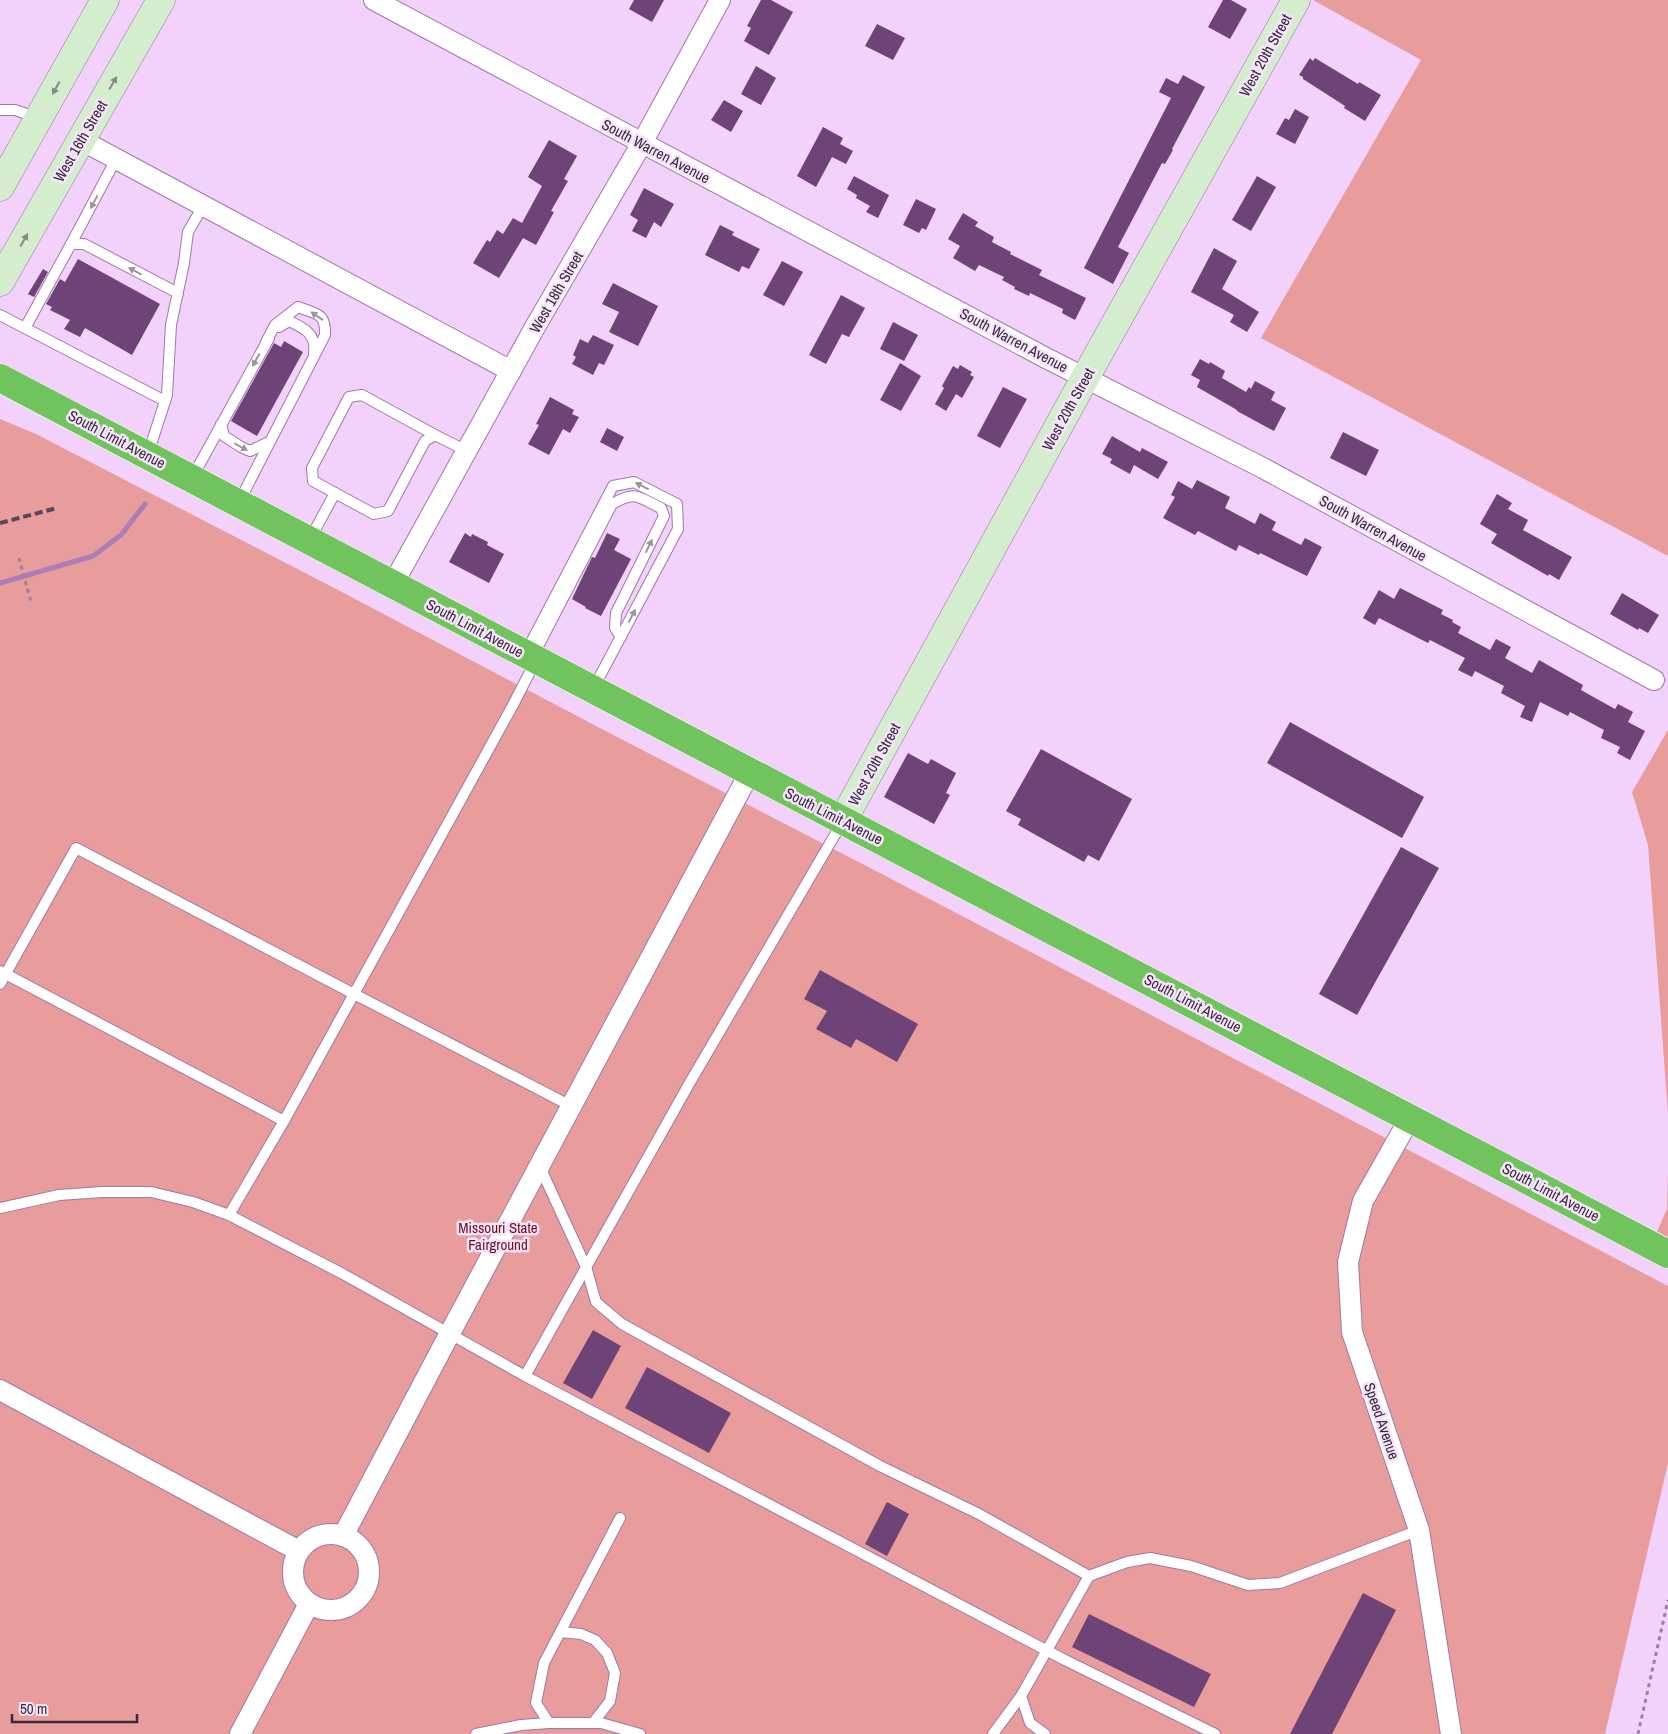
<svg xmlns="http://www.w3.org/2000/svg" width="1668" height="1734" font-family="'Archivo Narrow',sans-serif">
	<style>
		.green { fill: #e89c9c }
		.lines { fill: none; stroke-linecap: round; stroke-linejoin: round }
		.stream { stroke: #ab7eb6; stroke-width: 5 }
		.building { fill: #6e4478 }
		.lane-casing { stroke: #9f79a8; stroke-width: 12 }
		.street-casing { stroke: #9f79a8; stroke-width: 22 }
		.secondary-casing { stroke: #9f79a8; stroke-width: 29 }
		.highway-casing { stroke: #fff; stroke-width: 29 }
		.path { stroke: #9a81a0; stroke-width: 3; stroke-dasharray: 4 4; stroke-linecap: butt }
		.lane { stroke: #fff; stroke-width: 10 }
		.street { stroke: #fff; stroke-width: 20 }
		.secondary { stroke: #d4edce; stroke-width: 28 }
		.highway { stroke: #71c35d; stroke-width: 28 }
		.rail { stroke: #59465e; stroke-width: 4; stroke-dasharray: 8 4; stroke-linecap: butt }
		.oneway { fill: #868b86 }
		.oneway2 { fill: #9c949e }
		.labels { text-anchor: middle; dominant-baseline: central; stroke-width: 5; stroke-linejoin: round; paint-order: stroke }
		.street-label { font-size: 15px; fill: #39293d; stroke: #f6e5fa }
		.park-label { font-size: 15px; fill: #6e111e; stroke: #f6e5fa }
	</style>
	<rect width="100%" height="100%" fill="#f2d1fa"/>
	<g class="green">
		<polygon points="1313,0 1668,0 1668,556 1261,338 1421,60"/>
		<polygon points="0,419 36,434 340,591 596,726 878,872 1668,1286 1668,1463 1605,1734 0,1734"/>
		<polygon points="1668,730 1668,1113 1648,845 1632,792"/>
		<polygon points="1668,1173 1668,1237 1657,1232 1667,1209"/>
	</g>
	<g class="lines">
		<polyline class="stream" points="0,583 93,556 121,535 145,504"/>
	</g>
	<g class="building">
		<polygon points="634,0 664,0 652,22 629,9"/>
		<polygon points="761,0 771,0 793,12 769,55 744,41 751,28 747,26"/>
		<polygon points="1223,0 1231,0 1247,9 1230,39 1208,27"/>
		<polygon points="877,24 905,38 893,60 865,46"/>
		<polygon points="1310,58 1313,61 1315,58 1358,84 1359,82 1381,95 1365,121 1344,108 1345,106 1303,79 1303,77 1299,75"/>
		<polygon points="756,66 776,78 761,105 741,94"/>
		<polygon points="1183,75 1205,87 1172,149 1173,150 1165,164 1162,163 1118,247 1129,253 1113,284 1084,268 1171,98 1159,92 1166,78 1178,84"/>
		<polygon points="724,100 743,111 731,132 711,120"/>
		<polygon points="1295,109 1309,117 1295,144 1276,134 1285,118 1289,120"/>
		<polygon points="823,127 843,138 840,144 853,151 846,164 832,157 816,187 797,176"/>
		<polygon points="549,140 577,156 564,179 568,181 551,211 554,212 536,245 523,238 499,278 473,263 487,240 490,242 497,230 503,234 513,218 522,223 542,186 528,177"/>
		<polygon points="854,176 889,195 878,218 866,212 870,206 856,198 857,195 847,189"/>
		<polygon points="1257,176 1276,187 1251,231 1232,220"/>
		<polygon points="644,188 674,204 661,227 654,222 646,238 632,231 638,220 630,215"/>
		<polygon points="916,199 936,209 926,230 922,228 919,233 903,225"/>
		<polygon points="963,213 978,222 975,226 994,237 992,242 1011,252 1010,254 1042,270 1039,275 1086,298 1075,320 1062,313 1063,309 1030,293 1029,296 1014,289 1015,287 1002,280 1004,277 979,265 975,271 953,258 960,246 948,239"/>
		<polygon points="720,225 734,232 732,235 760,249 749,269 742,266 739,272 705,255"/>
		<polygon points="1214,248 1237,261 1222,289 1259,312 1247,332 1230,322 1234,315 1191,292"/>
		<polygon points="78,259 160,304 132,355 85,328 80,337 64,329 70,320 50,310 52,307 46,304 60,279 65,282"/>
		<polygon points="782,261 803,272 784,306 763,295"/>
		<polygon points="43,269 48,272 34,297 28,294"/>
		<polygon points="613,283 658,306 638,346 609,332 619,312 602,304"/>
		<polygon points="841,295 865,308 849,337 842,334 826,364 809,355"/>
		<polygon points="893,322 918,335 904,361 880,349"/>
		<polygon points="593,335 614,345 604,365 599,363 593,375 572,364 576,357 573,355 580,339 588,343"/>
		<polygon points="284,341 303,352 257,436 231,421 274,343 281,347"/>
		<polygon points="1200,359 1209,364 1210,362 1225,371 1222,378 1246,392 1249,387 1251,389 1255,381 1275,392 1271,400 1286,408 1274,431 1237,411 1237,410 1197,387 1200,380 1191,375"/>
		<polygon points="900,363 921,376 901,411 880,400"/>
		<polygon points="960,365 972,372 970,375 974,377 962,398 956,394 946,411 935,404 944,388 942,386 953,366 958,369"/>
		<polygon points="1003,387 1027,399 1000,448 977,436"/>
		<polygon points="550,397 574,410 572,414 579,417 570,433 563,429 549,455 528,444 539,425 536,424"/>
		<polygon points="607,428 624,437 617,451 600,442"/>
		<polygon points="1343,432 1379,450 1366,476 1330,458"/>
		<polygon points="1112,436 1140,452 1142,448 1168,462 1158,479 1134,465 1130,474 1110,463 1112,459 1102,454"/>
		<polygon points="1197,480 1230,497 1225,508 1255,524 1260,513 1276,522 1272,530 1301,545 1305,538 1322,547 1307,576 1260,553 1259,555 1239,545 1236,551 1198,531 1195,535 1163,518 1175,497 1171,495 1178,481 1192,489"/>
		<polygon points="1497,494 1512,503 1508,509 1528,520 1523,530 1572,557 1559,580 1549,574 1548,576 1491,543 1497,534 1480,524"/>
		<polygon points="465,533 471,537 472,534 488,542 487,545 504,554 489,583 449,562"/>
		<polygon points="607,533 620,539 614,550 631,559 601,616 585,608 586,607 572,599 592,557 595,558"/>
		<polygon points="1400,588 1443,610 1441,614 1453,620 1452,622 1461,627 1458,633 1490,650 1496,639 1511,647 1505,658 1532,673 1539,660 1583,685 1581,690 1615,709 1618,704 1633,712 1628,722 1645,731 1630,760 1617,753 1620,747 1601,738 1604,730 1570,712 1568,716 1540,702 1532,722 1520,717 1525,706 1501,693 1504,686 1475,671 1472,677 1458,670 1465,658 1430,640 1428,643 1379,618 1375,625 1363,618 1379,590 1394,599"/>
		<polygon points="1622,593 1659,615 1648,633 1639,628 1638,630 1610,614"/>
		<polygon points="1290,722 1424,797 1402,838 1267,763"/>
		<polygon points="1041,749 1132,799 1099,861 1088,855 1084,862 1018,825 1021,819 1006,811"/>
		<polygon points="908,753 928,764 931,759 956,773 946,793 950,795 934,824 884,797"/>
		<polygon points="1401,847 1439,868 1357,1015 1319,994"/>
		<polygon points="820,970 918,1024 897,1062 856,1039 851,1048 816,1029 827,1011 804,999"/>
		<polygon points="593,1330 621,1346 592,1399 563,1383"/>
		<polygon points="647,1367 731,1413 709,1453 625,1408"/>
		<polygon points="887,1502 909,1514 887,1556 865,1544"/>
		<polygon points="1363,1593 1396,1610 1332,1734 1290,1734"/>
		<polygon points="1089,1614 1211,1674 1194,1707 1072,1647"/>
	</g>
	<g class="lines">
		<g class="lane-casing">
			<g id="lane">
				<polyline points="0,110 15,110 38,118"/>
				<polyline points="71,244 116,159"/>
				<polyline points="0,315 165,401"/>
				<path d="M279 327 289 321C304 328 317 334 314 354"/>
				<polyline points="25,328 71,244 84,244 178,293"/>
				<polyline points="221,424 224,436 241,447 250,451 269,442"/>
				<polyline points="148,454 167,395 171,325 184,263 188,232 203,206"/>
				<polyline points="192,478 269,338"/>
				<polyline points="335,493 313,481 312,468 349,397 362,395 435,435"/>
				<path d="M239 502 325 335C326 313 317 314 298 307L275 325 266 342"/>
				<polyline points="310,539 335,493 374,514 388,511 425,441 435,435 467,451"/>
				<polyline points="526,652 613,486 634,482 677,504 678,529 593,689"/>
				<path d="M533 656 612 504C636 490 638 497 661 508L664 516 616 613 615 628 621 637"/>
				<polyline points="0,971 284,1121"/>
				<polyline points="0,984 76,848 354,994 571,1106"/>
				<polyline points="540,1167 586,1267 596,1302 622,1324 880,1466 979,1514 1089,1576 1127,1562 1150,1558 1191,1566 1248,1585 1280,1583 1419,1530"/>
				<polyline points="0,1208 59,1195 102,1192 151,1192 193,1202 229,1215 343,1274 525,1376 1065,1660 1215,1734"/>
				<polyline points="229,1215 284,1121 513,705 536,660"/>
				<polyline points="525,1376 689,1084 843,821"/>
				<polyline points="560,1632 581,1634 595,1640 607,1653 615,1673 610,1701 593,1723"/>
				<polyline points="549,1723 536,1703 544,1663 620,1518"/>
				<polyline points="476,1734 521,1725 549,1723 601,1723 640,1734"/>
				<polyline points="993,1734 1021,1696"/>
				<polyline points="1045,1734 1030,1723 1021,1696 1089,1576"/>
			</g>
		</g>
		<g class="street-casing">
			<g id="street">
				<polyline points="374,0 1046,358 1263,468 1654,680"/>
				<polyline points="81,140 511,371"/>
				<polyline points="393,584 535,327 642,143 720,0"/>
				<polyline points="1410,1118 1363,1201 1348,1262 1352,1332 1419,1530 1451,1734"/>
				<polyline points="0,1390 299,1551"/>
				<circle cx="331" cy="1572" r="38"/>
				<polyline points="343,1536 450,1333 750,772"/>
				<polyline points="240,1734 309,1604"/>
			</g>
		</g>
		<g class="secondary-casing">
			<g id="secondary">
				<polyline points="0,187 105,0"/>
				<polyline points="0,282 161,0"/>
				<polyline points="843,820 1085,378 1296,0"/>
			</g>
		</g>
		<g class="highway-casing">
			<polyline id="highway" points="0,378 1668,1254"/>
		</g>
		<g class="path">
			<polyline points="19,558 31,602"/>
			<polyline points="1638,1734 1668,1600"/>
		</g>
		<use href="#lane" class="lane"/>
		<use href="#street" class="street"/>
		<use href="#secondary" class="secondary"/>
		<use href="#highway" class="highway"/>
		<polyline class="rail" points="0,523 57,508"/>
	</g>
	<defs><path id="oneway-solid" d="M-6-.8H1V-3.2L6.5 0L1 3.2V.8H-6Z" transform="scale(1.25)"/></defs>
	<g class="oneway">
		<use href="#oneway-solid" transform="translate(113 83) rotate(-60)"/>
		<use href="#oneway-solid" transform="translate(56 88) rotate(119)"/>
		<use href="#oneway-solid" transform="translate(24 240) rotate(-60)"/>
	</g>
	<g class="oneway2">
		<use href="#oneway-solid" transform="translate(94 202) rotate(118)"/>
		<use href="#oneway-solid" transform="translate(135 271) rotate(-152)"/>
		<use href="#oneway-solid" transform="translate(317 316) rotate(-146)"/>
		<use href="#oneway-solid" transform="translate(256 360) rotate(119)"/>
		<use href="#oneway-solid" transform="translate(241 447) rotate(28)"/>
		<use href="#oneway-solid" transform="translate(642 486) rotate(-153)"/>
		<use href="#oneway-solid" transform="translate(649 546) rotate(-64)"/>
		<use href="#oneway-solid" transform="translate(632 616) rotate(-62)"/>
	</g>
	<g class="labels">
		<g class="street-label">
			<text transform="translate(1265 55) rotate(-61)">West 20th Street</text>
			<text transform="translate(80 141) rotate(-60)">West 16th Street</text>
			<text transform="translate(656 151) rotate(28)">South Warren Avenue</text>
			<text transform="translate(556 292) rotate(-60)">West 18th Street</text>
			<text transform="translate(1014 340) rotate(28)">South Warren Avenue</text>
			<text transform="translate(1068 409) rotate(-61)">West 20th Street</text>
			<text transform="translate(117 439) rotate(28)">South Limit Avenue</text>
			<text transform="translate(1373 528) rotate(29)">South Warren Avenue</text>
			<text transform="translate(475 628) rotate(28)">South Limit Avenue</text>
			<text transform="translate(874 764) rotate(-61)">West 20th Street</text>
			<text transform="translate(834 816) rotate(27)">South Limit Avenue</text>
			<text transform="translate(1193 1003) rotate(28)">South Limit Avenue</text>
			<text transform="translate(1551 1192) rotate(28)">South Limit Avenue</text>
			<text transform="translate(1382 1421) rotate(71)">Speed Avenue</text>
		</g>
		<g class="park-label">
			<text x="498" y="1227">Missouri State<tspan x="498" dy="17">Fairground</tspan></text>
		</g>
	</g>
	<path d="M12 1714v8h125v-8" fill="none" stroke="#39293d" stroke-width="2.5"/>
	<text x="20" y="1714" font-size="15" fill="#39293d" stroke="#f6e5fa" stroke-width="4" paint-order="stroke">50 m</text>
</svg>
